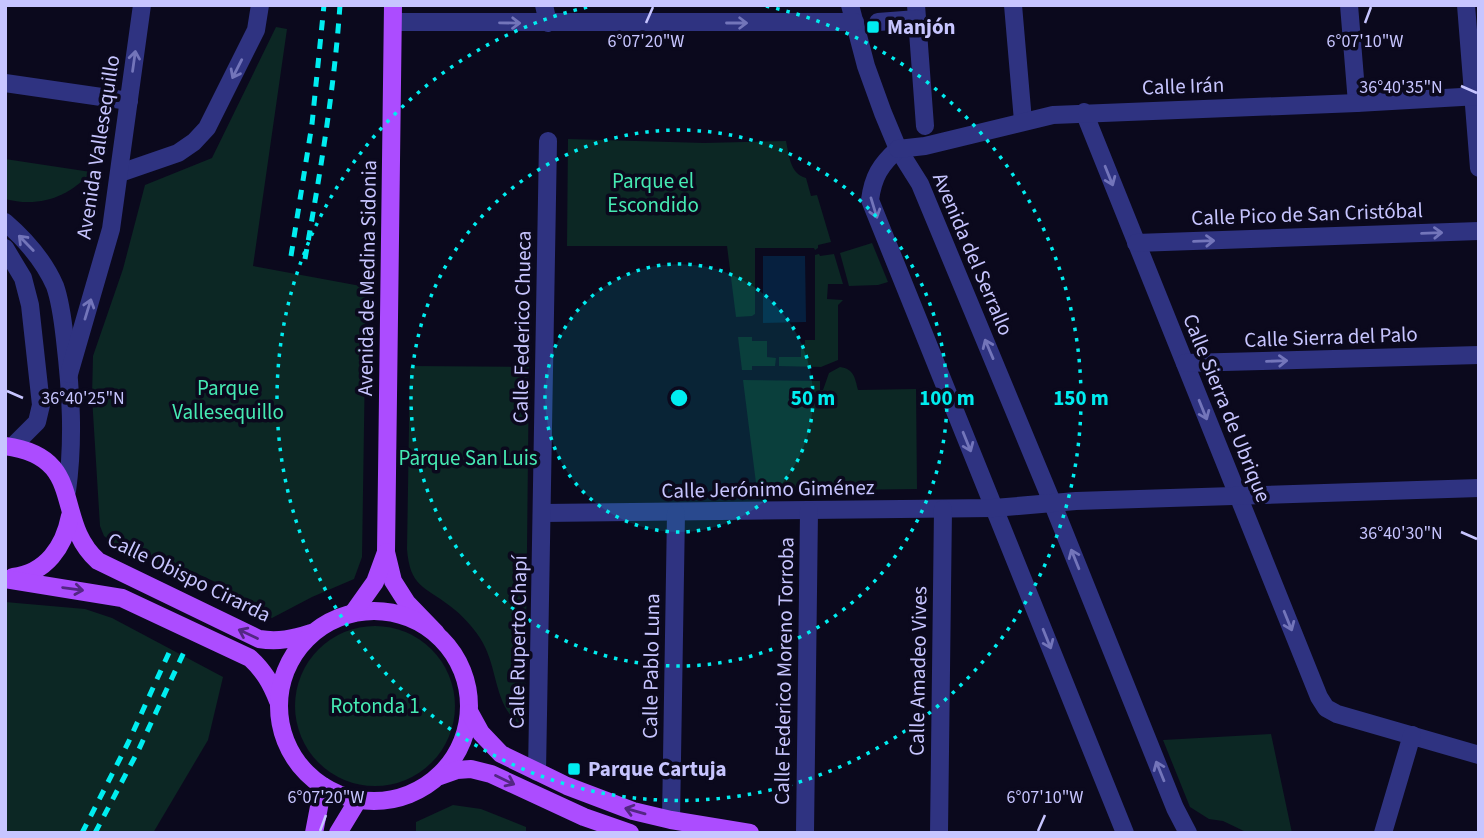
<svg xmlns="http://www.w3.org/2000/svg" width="1484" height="838" font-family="'Source Sans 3',sans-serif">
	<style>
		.green { fill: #0c2724 }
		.water { fill: #06203f }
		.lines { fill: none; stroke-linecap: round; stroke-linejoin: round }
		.minor { stroke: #2f3381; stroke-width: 18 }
		.major { stroke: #ac4cff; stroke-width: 18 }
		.rail { stroke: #00edf0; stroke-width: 5; stroke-dasharray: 10 9; stroke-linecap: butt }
		.oneway { stroke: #7375ba }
		.oneway2 { stroke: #532783 }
		.ticks { fill: none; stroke: #c7c5ff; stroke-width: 2.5 }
		.ring { fill: none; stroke: #00edf0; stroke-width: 3.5; stroke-dasharray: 3.5 7 }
		.poi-dot { fill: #00edf0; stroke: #0b091d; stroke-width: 2.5 }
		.labels { text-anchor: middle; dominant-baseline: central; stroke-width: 7; stroke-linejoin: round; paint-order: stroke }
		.poi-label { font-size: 21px; font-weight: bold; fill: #c7c5ff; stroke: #0b091d; text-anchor: start }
		.street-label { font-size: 21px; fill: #c7c5ff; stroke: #0b091d }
		.park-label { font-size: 21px; fill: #46eab3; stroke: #0b091d }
		.ticks-label { font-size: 18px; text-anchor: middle; fill: #c7c5ff; stroke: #0b091d; stroke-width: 7; stroke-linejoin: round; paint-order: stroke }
		.centre { fill: #00edf0; stroke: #0b091d; stroke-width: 3.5 }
		.ring-label { font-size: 21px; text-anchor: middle; font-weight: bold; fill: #00edf0; stroke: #0b091d; stroke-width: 7; stroke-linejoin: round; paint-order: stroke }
	</style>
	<rect width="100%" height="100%" fill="#0b091d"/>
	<g class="green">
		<polygon points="276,27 287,29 253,266 366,287 366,296 362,557 354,579 312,597 272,618 221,594 224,586 187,569 184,577 113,543 104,536 100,526 92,397 93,356 123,269 145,185 212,158"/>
		<path d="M568 139 704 143 786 141C789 155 790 174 806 178L811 196 817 195 831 242 818 245V248L815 250 814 248H755V314L752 316 736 317 727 246H567Z"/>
		<path d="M5 159 91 172C69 197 39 208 5 199Z"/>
		<polygon points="872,243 888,282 878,285 849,286 840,253"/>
		<polygon points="819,254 820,256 834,254 843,284 828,284 827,299 843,300 838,305 838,360 821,367 779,366 779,357 801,357 801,344 805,344 805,340 815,340 815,255"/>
		<polygon points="738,337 752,337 752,341 767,341 767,357 776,358 775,366 752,366 752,370 742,370"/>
		<path d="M410 366 529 367 525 728C492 708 500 669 480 638 472 626 462 615 450 606 424 586 410 587 407 549Z"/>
		<path d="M840 367C854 369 855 378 858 390L916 389 917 489 757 491 743 380 820 381V390H823L829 373Z"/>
		<polygon points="5,602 85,609 112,618 223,677 208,740 153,833 5,833"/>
		<circle cx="375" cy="706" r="80"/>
		<polygon points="1271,734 1292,833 1248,833 1223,821 1209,819 1190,807 1163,740"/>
		<polygon points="453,805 481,809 526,827 526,833 416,833 416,822"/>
	</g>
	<polygon class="water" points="763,256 805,256 806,322 763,323"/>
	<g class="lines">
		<g class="minor">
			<polyline points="544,5 548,23"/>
			<polyline points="850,5 866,66 883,113 898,149 920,184 1052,502 1175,808 1188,833"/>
			<polyline points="916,5 925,126"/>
			<polyline points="1013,5 1023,121"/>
			<polyline points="1349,5 1357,103"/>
			<polyline points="1466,5 1479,168"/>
			<polyline points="393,22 855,22"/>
			<polyline points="878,22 917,19"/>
			<polyline points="5,83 129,101"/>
			<polyline points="1084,112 1319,697 1326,708 1337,714 1479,755"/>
			<path d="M898 149C880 165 873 177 870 200L1125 833"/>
			<polyline points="898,149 925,146 1053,115 1357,103 1479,96"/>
			<polyline points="120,173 178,153 194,142 207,128 256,30 260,5"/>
			<path d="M5 222C26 240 44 261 55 286 61 303 63 322 65 340 71 391 74 440 67 491"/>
			<polyline points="1136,243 1479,231"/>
			<polyline points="5,248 23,278 30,305 41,405 37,422 12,447"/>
			<polyline points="1185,363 1479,355"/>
			<polyline points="69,374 111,229 142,5"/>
			<polyline points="543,513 994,508 1076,501 1479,488"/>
			<polyline points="537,772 548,141"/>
			<polyline points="671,820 676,513"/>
			<polyline points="805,833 809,511"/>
			<polyline points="939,833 943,509"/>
			<polyline points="1383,833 1412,735"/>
		</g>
		<g class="major">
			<polyline points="393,5 386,552 393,581 407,603 436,633"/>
			<path d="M5 446C88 457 52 520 98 561L259 639C278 642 293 639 311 633"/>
			<path d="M13 577C46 573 64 547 70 516"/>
			<path d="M5 579 122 598 250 658C264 671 271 683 278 701"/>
			<circle cx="374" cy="706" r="95"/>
			<polyline points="353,613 375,582 386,552"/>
			<polyline points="470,713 481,733 501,754 567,786 633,811 671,820 750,833"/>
			<polyline points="440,776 457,770 471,769 491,774 584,817 630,833"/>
			<polyline points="314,833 323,786"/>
			<polyline points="338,833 358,800"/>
		</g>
		<g class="rail">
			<polyline points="291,256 312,124 324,5"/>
			<path d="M305 259C320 174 334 91 340 5"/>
			<polyline points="82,833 128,743 172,646"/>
			<polyline points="95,833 139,749 184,652"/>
		</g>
	</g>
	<defs><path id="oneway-shaft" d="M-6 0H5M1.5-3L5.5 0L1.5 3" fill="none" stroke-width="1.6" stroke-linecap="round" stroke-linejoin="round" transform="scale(1.75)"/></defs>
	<g class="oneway">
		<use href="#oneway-shaft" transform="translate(510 23) rotate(1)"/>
		<use href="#oneway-shaft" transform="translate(737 23)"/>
		<use href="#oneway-shaft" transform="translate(134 61) rotate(-82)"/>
		<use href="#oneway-shaft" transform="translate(237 69) rotate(117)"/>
		<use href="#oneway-shaft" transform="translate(1109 176) rotate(68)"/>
		<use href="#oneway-shaft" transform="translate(874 208) rotate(73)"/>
		<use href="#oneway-shaft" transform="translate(1432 233) rotate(-2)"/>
		<use href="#oneway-shaft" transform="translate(1204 241) rotate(-2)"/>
		<use href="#oneway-shaft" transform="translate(26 243) rotate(-134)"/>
		<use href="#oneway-shaft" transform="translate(88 309) rotate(-73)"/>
		<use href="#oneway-shaft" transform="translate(989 349) rotate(-113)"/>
		<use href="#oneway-shaft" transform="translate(1277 361) rotate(-2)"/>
		<use href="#oneway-shaft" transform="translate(1203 410) rotate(68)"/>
		<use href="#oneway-shaft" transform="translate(967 442) rotate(68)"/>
		<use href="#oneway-shaft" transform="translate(1075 559) rotate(-112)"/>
		<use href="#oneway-shaft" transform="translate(1288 621) rotate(68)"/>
		<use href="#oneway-shaft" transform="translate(1047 639) rotate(68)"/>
		<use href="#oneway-shaft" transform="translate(1160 771) rotate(-112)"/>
	</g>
	<g class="oneway2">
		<use href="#oneway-shaft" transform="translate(73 589) rotate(8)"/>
		<use href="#oneway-shaft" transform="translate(248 634) rotate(-155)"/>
		<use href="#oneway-shaft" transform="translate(505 780) rotate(26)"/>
		<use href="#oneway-shaft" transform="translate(635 811) rotate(-164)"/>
	</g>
	<path class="ticks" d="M646 23 653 7M1365 23 1371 7M1461 86 1477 93M7 391 23 398M1461 532 1477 539M320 831 326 815M1038 831 1045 815"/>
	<circle cx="679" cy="398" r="134" fill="#00edf0" fill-opacity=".12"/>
	<g class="ring">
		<circle cx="679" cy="398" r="134"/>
		<circle cx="679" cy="398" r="268"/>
		<path d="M766 6A402 402 0 1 1 592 6"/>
	</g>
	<g class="poi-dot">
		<rect x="866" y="20" width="14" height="14" rx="3.5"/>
		<rect x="567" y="762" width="14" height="14" rx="3.5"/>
	</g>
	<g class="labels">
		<g class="poi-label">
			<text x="887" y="27">Manjón</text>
			<text x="588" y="769">Parque Cartuja</text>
		</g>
		<g class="street-label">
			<text transform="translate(1183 86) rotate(-2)">Calle Irán</text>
			<text transform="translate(98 147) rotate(-81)">Avenida Vallesequillo</text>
			<text transform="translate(1307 214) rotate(-2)">Calle Pico de San Cristóbal</text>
			<text transform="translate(973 254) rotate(67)">Avenida del Serrallo</text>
			<text transform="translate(367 278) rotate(-89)">Avenida de Medina Sidonia</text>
			<text transform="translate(522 327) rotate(-89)">Calle Federico Chueca</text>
			<text transform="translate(1331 337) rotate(-2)">Calle Sierra del Palo</text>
			<text transform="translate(1227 408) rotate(68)">Calle Sierra de Ubrique</text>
			<text transform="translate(768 489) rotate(-1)">Calle Jerónimo Giménez</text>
			<text transform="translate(189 577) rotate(26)">Calle Obispo Cirarda</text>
			<text transform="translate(518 642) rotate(-89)">Calle Ruperto Chapí</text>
			<text transform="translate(651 666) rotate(-89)">Calle Pablo Luna</text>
			<text transform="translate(784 671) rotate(-89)">Calle Federico Moreno Torroba</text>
			<text transform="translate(918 671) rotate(-89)">Calle Amadeo Vives</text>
		</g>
		<g class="park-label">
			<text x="653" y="181">Parque el<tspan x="653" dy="24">Escondido</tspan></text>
			<text x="228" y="388">Parque<tspan x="228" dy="24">Vallesequillo</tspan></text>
			<text x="468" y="458">Parque San Luis</text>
			<text x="375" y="706">Rotonda 1</text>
		</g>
	</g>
	<g class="ticks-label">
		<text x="646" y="47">6°07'20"W</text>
		<text x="1365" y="47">6°07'10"W</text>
		<text x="1401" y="93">36°40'35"N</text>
		<text x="83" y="404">36°40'25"N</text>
		<text x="1401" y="539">36°40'30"N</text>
		<text x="326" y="803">6°07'20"W</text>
		<text x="1045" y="803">6°07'10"W</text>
	</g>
	<circle cx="679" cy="398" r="10" class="centre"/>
	<g class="ring-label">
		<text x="813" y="405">50 m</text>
		<text x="947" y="405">100 m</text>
		<text x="1081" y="405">150 m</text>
	</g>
	<rect width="1484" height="838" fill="none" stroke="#c7c5ff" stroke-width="14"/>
</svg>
